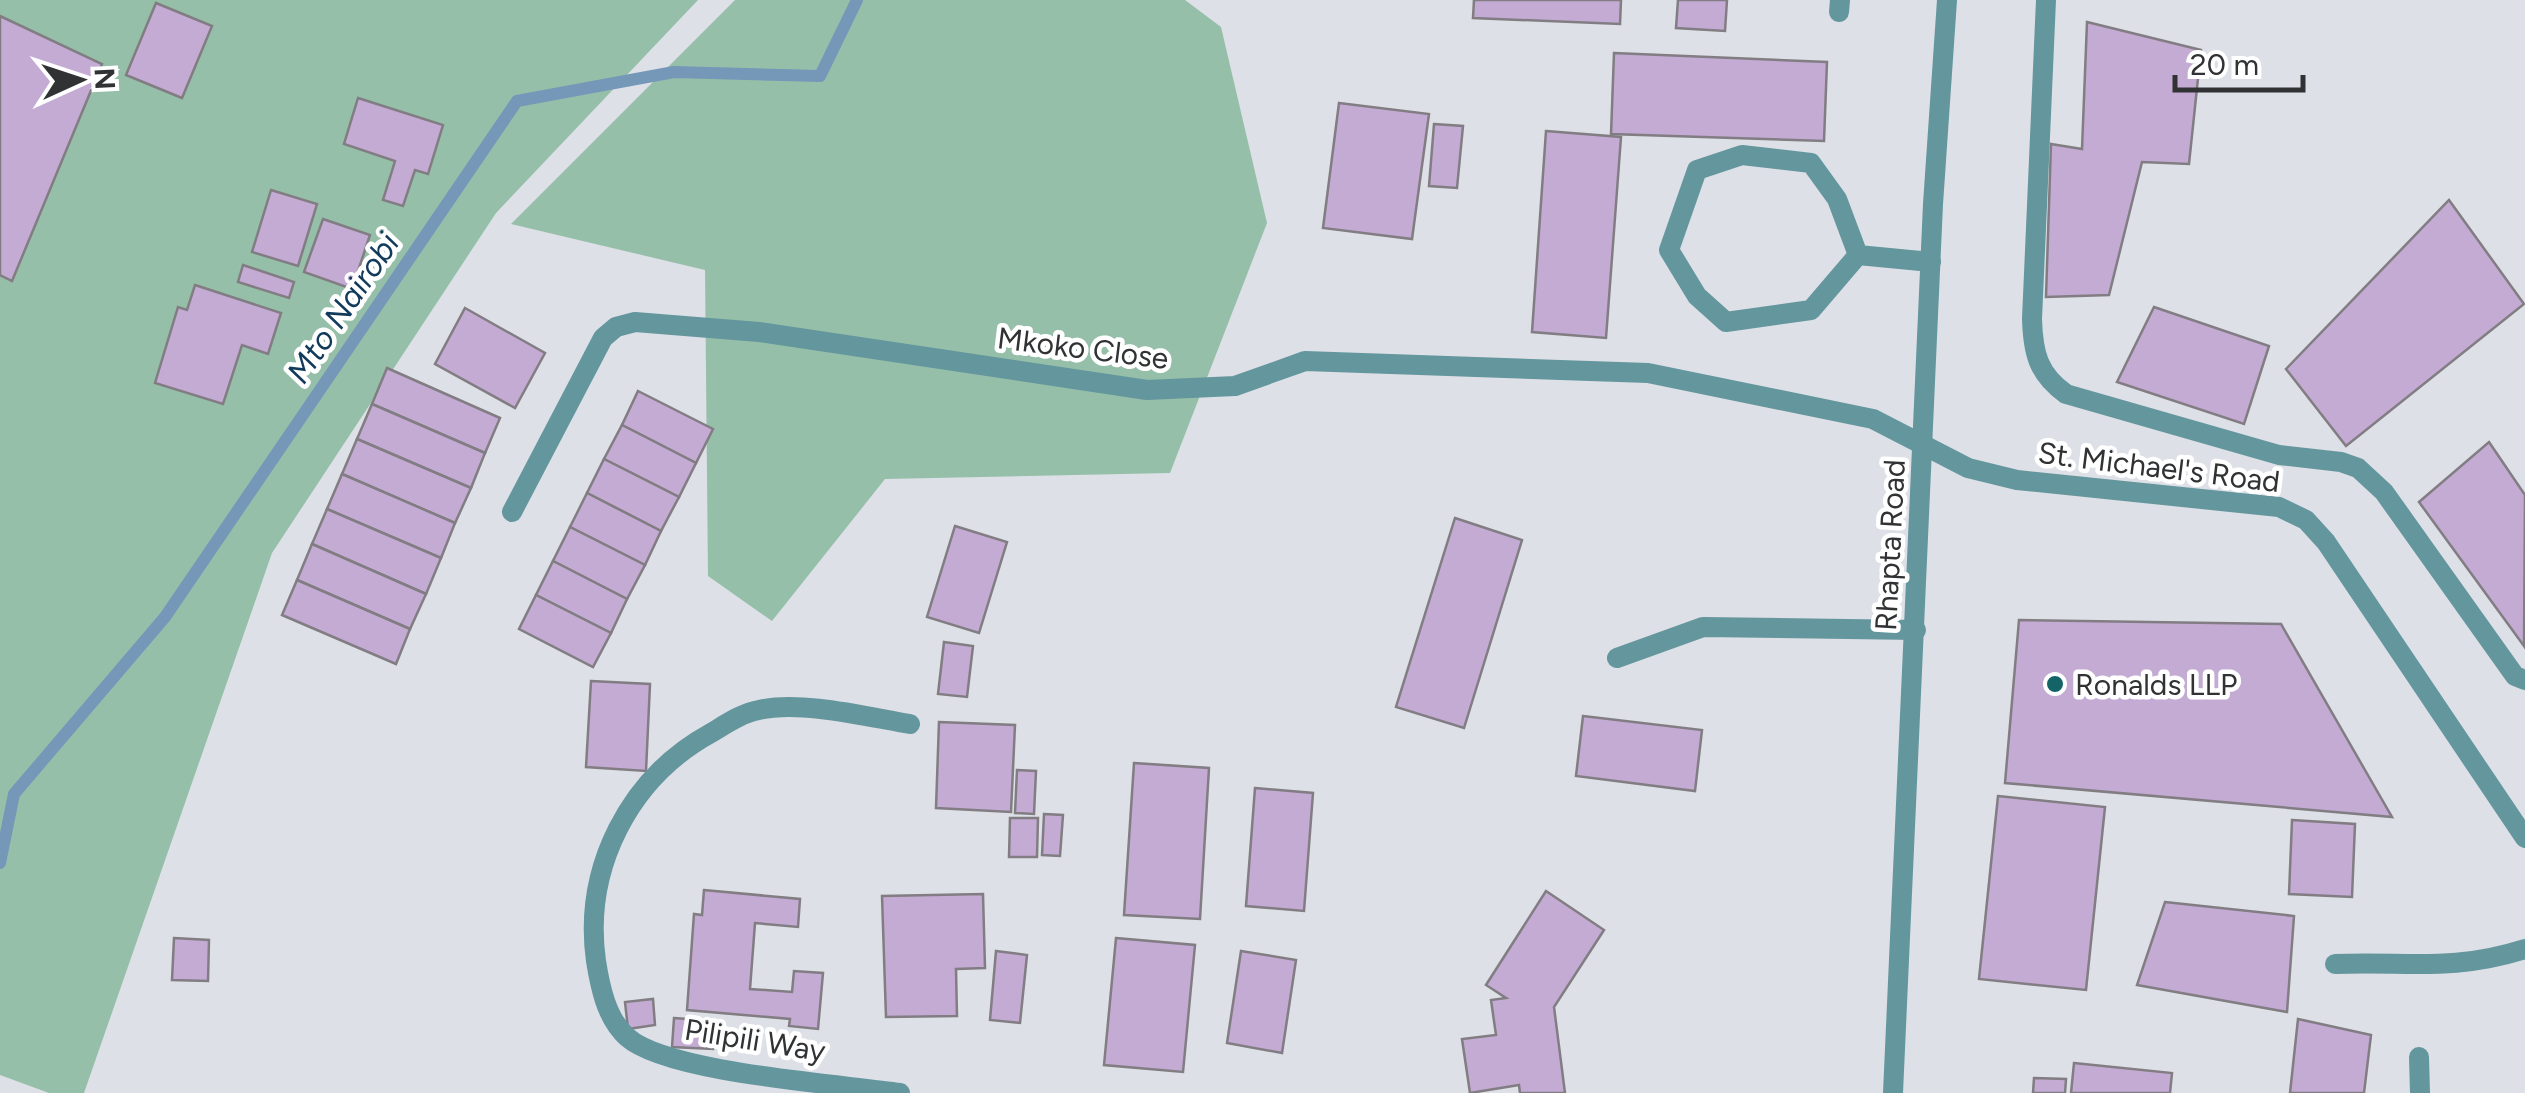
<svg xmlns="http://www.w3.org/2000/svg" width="2525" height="1093" font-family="Figtree,sans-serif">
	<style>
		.green { fill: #96bfaa }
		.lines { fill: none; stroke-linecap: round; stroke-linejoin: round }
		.stream { stroke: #7598b8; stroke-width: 12 }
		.building { fill: #c4abd3; stroke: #817d83; stroke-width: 2.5 }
		.lane { stroke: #64969d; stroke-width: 20 }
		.street { stroke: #64969d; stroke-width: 20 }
		.poi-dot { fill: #146467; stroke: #fff; stroke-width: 4 }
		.labels { text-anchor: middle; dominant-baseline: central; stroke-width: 9; stroke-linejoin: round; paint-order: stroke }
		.street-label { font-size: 30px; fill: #313234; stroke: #fff }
		.poi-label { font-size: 30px; fill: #313234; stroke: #fff; text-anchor: start }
		.water-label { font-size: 32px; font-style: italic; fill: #113a5b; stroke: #fff }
	</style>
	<rect width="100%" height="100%" fill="#dde0e6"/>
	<g class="green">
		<polygon points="0,0 698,0 496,213 272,553 84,1093 49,1093 0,1075"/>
		<polygon points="735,0 1185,0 1221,27 1267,223 1170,473 885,479 772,621 708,576 705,270 511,224"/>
	</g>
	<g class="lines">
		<polyline class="stream" points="0,863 14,794 165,617 517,101 674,72 820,76 857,0"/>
	</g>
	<g class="building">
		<polygon points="1474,0 1621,0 1620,24 1473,18"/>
		<polygon points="1678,0 1727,0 1725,31 1676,28"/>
		<polygon points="156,3 212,26 182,98 126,75"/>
		<polygon points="0,16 102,64 12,281 0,275"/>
		<polygon points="2087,22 2201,50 2189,164 2142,162 2109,295 2046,297 2051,144 2082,149"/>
		<polygon points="1614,53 1827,62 1824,141 1611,134"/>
		<polygon points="358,98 443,125 428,174 415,170 403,206 383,200 395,161 344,144"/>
		<polygon points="1339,103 1429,114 1412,239 1323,228"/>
		<polygon points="1434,124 1463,126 1457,188 1429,186"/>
		<polygon points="1546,131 1621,137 1606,338 1532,332"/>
		<polygon points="271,190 317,204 298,266 252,252"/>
		<polygon points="2449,200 2524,304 2346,446 2286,369"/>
		<polygon points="323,219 370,235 352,289 304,272"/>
		<polygon points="243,265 294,282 289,298 238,282"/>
		<polygon points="195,285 281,313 268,354 242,345 223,404 155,383 178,307 187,310"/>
		<polygon points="2154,307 2269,346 2244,424 2117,382"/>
		<polygon points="465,308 545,353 515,408 435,364"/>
		<polygon points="387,368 500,418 485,453 372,404"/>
		<polygon points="638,391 713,429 696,463 622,425"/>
		<polygon points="372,404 485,453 471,488 357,439"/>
		<polygon points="622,425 696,463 679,497 604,459"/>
		<polygon points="357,439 471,488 455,523 342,474"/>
		<polygon points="2489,442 2525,495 2524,646 2419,502"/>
		<polygon points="604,459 679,497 661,531 587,493"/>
		<polygon points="342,474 455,523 441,558 327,509"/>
		<polygon points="587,493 661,531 645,565 570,527"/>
		<polygon points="327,509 441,558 426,594 312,544"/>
		<polygon points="1455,518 1522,540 1464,728 1396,707"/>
		<polygon points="955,526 1007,542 979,633 927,617"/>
		<polygon points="570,527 645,565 627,599 553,561"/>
		<polygon points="312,544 426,594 410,629 297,580"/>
		<polygon points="553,561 627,599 611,633 536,595"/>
		<polygon points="297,580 410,629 396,664 282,615"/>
		<polygon points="536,595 611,633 593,667 519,629"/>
		<polygon points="2019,620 2281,624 2392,817 2005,783"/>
		<polygon points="944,642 973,646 967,697 938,694"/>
		<polygon points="591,681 650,684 646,771 586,767"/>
		<polygon points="1583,716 1702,730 1695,791 1576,776"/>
		<polygon points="939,722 1015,725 1011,812 936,808"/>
		<polygon points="1134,763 1209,768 1200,919 1124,915"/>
		<polygon points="1017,770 1036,771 1034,814 1015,813"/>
		<polygon points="1255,788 1313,793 1304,911 1246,906"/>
		<polygon points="1998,796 2105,807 2086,990 1979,979"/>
		<polygon points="1044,814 1063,815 1060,856 1042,855"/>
		<polygon points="1010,818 1038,818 1037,857 1009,857"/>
		<polygon points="2292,820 2355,824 2352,897 2289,894"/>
		<polygon points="704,890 800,899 798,927 755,923 750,989 792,992 794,971 823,973 818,1029 789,1026 790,1019 687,1010 694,914 702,915"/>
		<polygon points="1546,891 1604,930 1554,1007 1565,1093 1520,1093 1519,1085 1470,1093 1462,1039 1496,1035 1491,1000 1506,998 1486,985"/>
		<polygon points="983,894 985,968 956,969 957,1016 886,1017 882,896"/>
		<polygon points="2165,902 2294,916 2287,1012 2137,985"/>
		<polygon points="174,938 209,940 208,981 172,980"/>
		<polygon points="1116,938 1195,945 1183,1072 1104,1065"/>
		<polygon points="996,951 1027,955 1020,1023 990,1020"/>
		<polygon points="1241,951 1296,960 1282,1053 1227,1043"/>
		<polygon points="653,999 655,1025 628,1029 625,1002"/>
		<polygon points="674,1018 714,1021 713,1049 672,1047"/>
		<polygon points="2298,1019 2371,1035 2364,1093 2290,1093"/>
		<polygon points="2074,1063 2172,1073 2170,1093 2071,1093"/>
		<polygon points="2034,1078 2066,1079 2065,1093 2033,1093"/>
	</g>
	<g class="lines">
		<g class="lane">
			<polyline points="1839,12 1840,0"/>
			<polyline points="1858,255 1811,310 1726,322 1697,296 1669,250 1697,170 1742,155 1811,163 1837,199 1858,255 1931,262"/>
			<polyline points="1617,658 1703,627 1916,630"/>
			<path d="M2335 964C2408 961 2452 972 2525 949"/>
			<polyline points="2419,1057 2420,1093"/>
		</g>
		<g class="street">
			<path d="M2046 0 2032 319C2033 353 2038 374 2066 394L2279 455 2341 462 2358 468 2384 492 2515 676 2525 680"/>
			<polyline points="512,512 603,338 616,327 635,322 759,332 1147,390 1235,386 1305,361 1648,373 1873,419 1968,468 2017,480 2279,507 2306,520 2326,542 2525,838"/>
			<path d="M900 1093C840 1084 667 1073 627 1037 606 1018 600 986 596 961 583 868 629 778 711 733 726 724 742 713 759 710 800 700 868 717 910 724"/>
			<polyline points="1893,1093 1933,204 1947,0"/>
		</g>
	</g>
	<circle class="poi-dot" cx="2055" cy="684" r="10"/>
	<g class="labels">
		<g class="street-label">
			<text transform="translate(1083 348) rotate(7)">Mkoko Close</text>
			<text transform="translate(2159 467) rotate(7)">St. Michael's Road</text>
			<text transform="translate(1890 545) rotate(-87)">Rhapta Road</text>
			<text transform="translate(755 1040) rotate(9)">Pilipili Way</text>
		</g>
		<g class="poi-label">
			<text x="2075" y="684">Ronalds LLP</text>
		</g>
		<g class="water-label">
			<text transform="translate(343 308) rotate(-56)">Mto Nairobi</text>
		</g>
	</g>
	<g transform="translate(80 80) rotate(87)" stroke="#ffffff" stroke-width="8" paint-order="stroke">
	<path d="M0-8L18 38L0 25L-18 38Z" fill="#313234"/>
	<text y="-15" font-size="28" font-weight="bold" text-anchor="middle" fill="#313234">N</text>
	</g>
	<path d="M2175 75v15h128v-15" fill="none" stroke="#313234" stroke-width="5"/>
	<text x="2190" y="75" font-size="30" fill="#313234" stroke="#ffffff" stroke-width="8" paint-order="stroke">20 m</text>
</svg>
